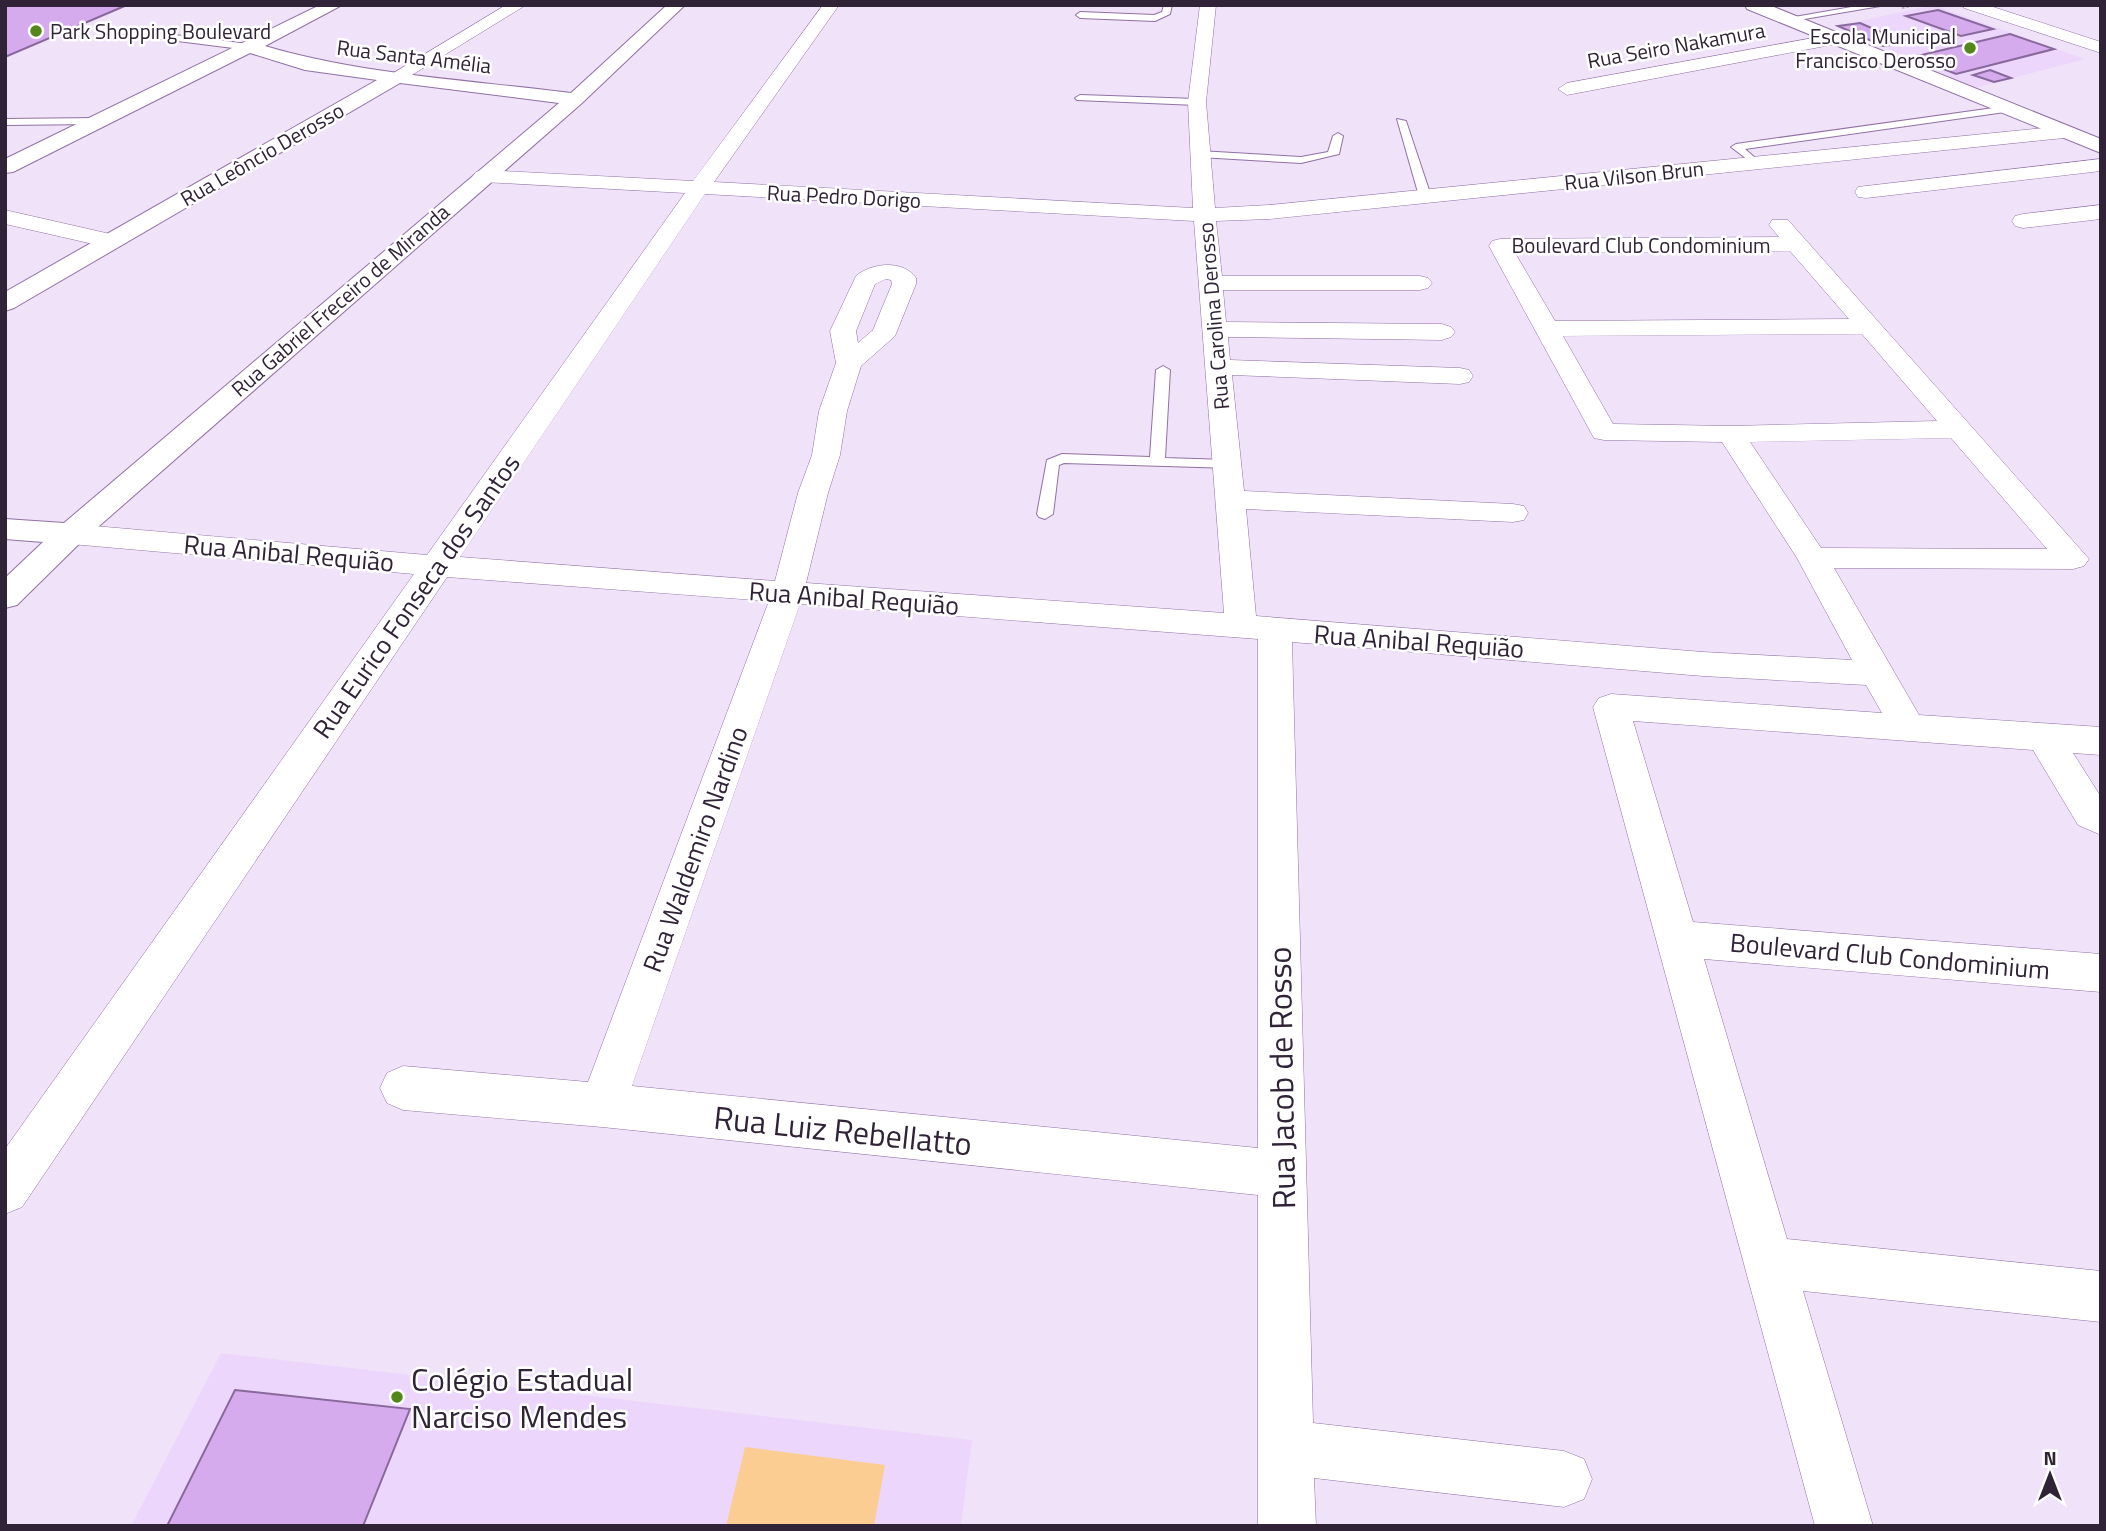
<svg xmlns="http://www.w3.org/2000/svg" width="2106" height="1531" font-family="'Titillium Web',sans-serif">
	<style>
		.built { fill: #edd6fc }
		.green { fill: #fbcd93 }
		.building { fill: #d5abee; stroke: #89699c; stroke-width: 2 }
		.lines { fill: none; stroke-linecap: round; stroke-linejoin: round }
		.lane-casing { stroke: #9171a4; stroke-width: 2 }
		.street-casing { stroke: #9171a4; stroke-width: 1 }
		.secondary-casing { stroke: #9171a4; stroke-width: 2 }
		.path { stroke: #b6a8bf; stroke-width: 2; stroke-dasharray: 2.5 2; stroke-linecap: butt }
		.lane { fill: #fff; fill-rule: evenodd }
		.street { fill: #fff; fill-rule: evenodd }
		.secondary { fill: #fff; fill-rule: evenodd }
		.poi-dot { fill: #53861b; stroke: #fff; stroke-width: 2.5 }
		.labels { text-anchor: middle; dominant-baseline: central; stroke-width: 5; stroke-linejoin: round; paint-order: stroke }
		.far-poi-label { font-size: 21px; fill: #302338; stroke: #fff; text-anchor: start }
		.far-street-label { font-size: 21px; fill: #302338; stroke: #fff }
		.street-label { font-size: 26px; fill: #302338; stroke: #fff }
		.near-street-label { font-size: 32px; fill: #302338; stroke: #fff }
		.near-poi-label { font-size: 32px; fill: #302338; stroke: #fff; text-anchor: start }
	</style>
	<rect width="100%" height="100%" fill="#f0e2f9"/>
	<g class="built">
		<polygon points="1933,5 2085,59 1975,88 1838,26"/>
		<polygon points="221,1353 972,1440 961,1526 131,1526"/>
	</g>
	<polygon class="green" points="745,1447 885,1465 874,1526 726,1526"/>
	<g class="building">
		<polygon points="5,5 127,5 5,57"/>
		<polygon points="1938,10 1993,29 1961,36 1906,16"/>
		<polygon points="1860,23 1906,43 1883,46 1838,26"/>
		<polygon points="2010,34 2054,49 1956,74 1913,57"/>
		<polygon points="1990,70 2011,78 1994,82 1973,75"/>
		<polygon points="235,1390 410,1409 363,1526 167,1526"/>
	</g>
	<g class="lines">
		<g class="lane-casing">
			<g id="lane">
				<polygon points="1164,5 1172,5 1170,14 1155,21 1080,18 1076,15 1080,12 1154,15 1162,12"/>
				<polygon points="1863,5 1886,5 1787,22 1783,19"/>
				<polygon points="125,29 249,44 254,47 249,50 122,34 122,30"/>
				<polygon points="1080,95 1197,99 1202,102 1197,105 1077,100 1075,98"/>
				<polygon points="2008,106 2013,109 2012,111 1745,149 1761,163 1756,166 1731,147 1736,144"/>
				<polygon points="5,119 97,118 102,121 97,124 5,125"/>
				<polygon points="1397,119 1406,121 1431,196 1429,198 1419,196"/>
				<polygon points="1338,133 1343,136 1339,154 1301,163 1199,157 1194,154 1199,151 1301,157 1328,152 1333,136"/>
				<polygon points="1163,366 1170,370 1165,458 1227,460 1232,462 1235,465 1232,468 1064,463 1059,465 1053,514 1045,519 1039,517 1037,514 1047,460 1062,454 1150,457 1156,370"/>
			</g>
		</g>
		<g class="street-casing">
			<g id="street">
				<polygon points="506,5 526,5 402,81 396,82 387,77"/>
				<path d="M823 5H839L714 182 1193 208 1188 102 1200 5H1216L1206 102 1215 208 1269 205 2064 126 2071 128 2074 132 2071 136 2064 138 1269 219 1216 221 1222 276H1420L1428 278 1432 283 1428 288 1420 290H1223L1226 322 1442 324 1451 327 1455 332 1451 337 1442 340 1228 337 1230 360 1460 368 1469 370 1473 376 1469 382 1460 384 1232 375 1244 491 1513 504 1524 506 1528 513 1524 520 1513 522 1246 509 1256 616 1703 652 1852 660 1797 558 1722 442 1604 440 1594 438 1489 246 1492 241 1500 239 1779 237 1769 225 1772 220H1788L2089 559 2084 566 2073 569 1834 568 1919 715 2101 727V755L2073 753 2101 797V835L2078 825 2033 750 1633 721 1693 922 2101 954V992L1704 959 1787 1239 2101 1271V1322L1803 1291 1873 1526H1815L1593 707 1599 698 1611 694 1882 713 1866 685 1703 676 1292 642 1313 1423 1564 1451 1584 1459 1592 1479 1584 1499 1564 1507 1314 1478 1316 1526H1258V1195L602 1127 403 1110 387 1103 380 1088 387 1073 403 1066 588 1082 769 601 447 577 22 1207 5 1214V1149L414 574 71 544 60 541 56 534 60 527 71 524 427 555 685 193 483 182 476 180 473 176 476 172 483 170 693 181ZM705 194 1194 221 1224 613 806 583 828 493 840 455 847 411 861 366 895 336 916 284V278C903 259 871 263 856 276L830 331 836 363 819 411 812 455 798 493 775 581 460 557ZM1790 251 1849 319 1555 321 1515 253ZM886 279 891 280 892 284 873 330 858 343 856 331 875 284ZM1862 334 1937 421 1731 426 1613 424 1563 336ZM1951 438 2047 549 1821 548 1750 442ZM800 604 1258 639V1148L632 1086Z"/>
				<polygon points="1962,5 1987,5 2101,42 2101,53 1964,8"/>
				<polygon points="1835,34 1844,39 1841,43 1567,95 1558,89 1567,83"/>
				<polygon points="2101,159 2101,171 1866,198 1858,197 1855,192 1858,187 1866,186"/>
				<polygon points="2101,205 2101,219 2023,228 2015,226 2012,221 2015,216 2023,214"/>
				<polygon points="5,210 119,236 122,241 119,246 111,248 5,224"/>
			</g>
		</g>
		<g class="secondary-casing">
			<g id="secondary">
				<path d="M320 5H342L265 46C363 75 469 80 571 93L667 5H685L582 103 82 541 17 605 5 608V578L43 542 5 539V519L64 523 559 103 400 83 14 308 5 311V292L377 80 305 70 250 53 13 172 5 173V159Z"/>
				<polygon points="1745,5 1769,5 2101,139 2101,153 1747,9"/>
			</g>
		</g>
		<polyline class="path" points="1902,8 1917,5"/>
		<use href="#lane" class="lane"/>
		<use href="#street" class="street"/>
		<use href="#secondary" class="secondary"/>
	</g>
	<g class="poi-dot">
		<circle cx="36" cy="31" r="7"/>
		<circle cx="1970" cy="48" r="7"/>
		<circle cx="397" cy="1397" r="7"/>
	</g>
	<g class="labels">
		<g class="far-poi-label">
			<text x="50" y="31">Park Shopping Boulevard</text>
			<text x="1956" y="36" text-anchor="end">Escola Municipal<tspan x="1956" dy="24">Francisco Derosso</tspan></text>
		</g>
		<g class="far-street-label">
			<text transform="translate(1676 45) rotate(-10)">Rua Seiro Nakamura</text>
			<text transform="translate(414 56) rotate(7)">Rua Santa Amélia</text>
			<text transform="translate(262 154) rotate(-30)">Rua Leôncio Derosso</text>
			<text transform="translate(1634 175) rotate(-6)">Rua Vilson Brun</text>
			<text transform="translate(844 196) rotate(3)">Rua Pedro Dorigo</text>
			<text x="1641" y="245">Boulevard Club Condominium</text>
			<text transform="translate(340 300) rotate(-41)">Rua Gabriel Freceiro de Miranda</text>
			<text transform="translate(1213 316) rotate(-95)">Rua Carolina Derosso</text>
		</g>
		<g class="street-label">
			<text transform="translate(289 553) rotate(5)">Rua Anibal Requião</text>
			<text transform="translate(416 596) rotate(-55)">Rua Eurico Fonseca dos Santos</text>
			<text transform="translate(854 598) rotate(4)">Rua Anibal Requião</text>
			<text transform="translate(1419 641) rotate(4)">Rua Anibal Requião</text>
			<text transform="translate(695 849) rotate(-70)">Rua Waldemiro Nardino</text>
			<text transform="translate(1890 956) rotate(5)">Boulevard Club Condominium</text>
		</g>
		<g class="near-street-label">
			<text transform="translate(1281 1078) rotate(-91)">Rua Jacob de Rosso</text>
			<text transform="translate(843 1130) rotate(6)">Rua Luiz Rebellatto</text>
		</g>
		<g class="near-poi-label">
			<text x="411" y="1379">Colégio Estadual<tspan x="411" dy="37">Narciso Mendes</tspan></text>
		</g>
	</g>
	<rect width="2106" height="1531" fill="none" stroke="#302338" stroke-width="14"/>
	<g transform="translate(2050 1475)" stroke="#ffffff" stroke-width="5" paint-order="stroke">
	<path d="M0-5L12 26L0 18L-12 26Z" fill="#302338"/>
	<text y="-10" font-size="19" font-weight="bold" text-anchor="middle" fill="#302338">N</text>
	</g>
</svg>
